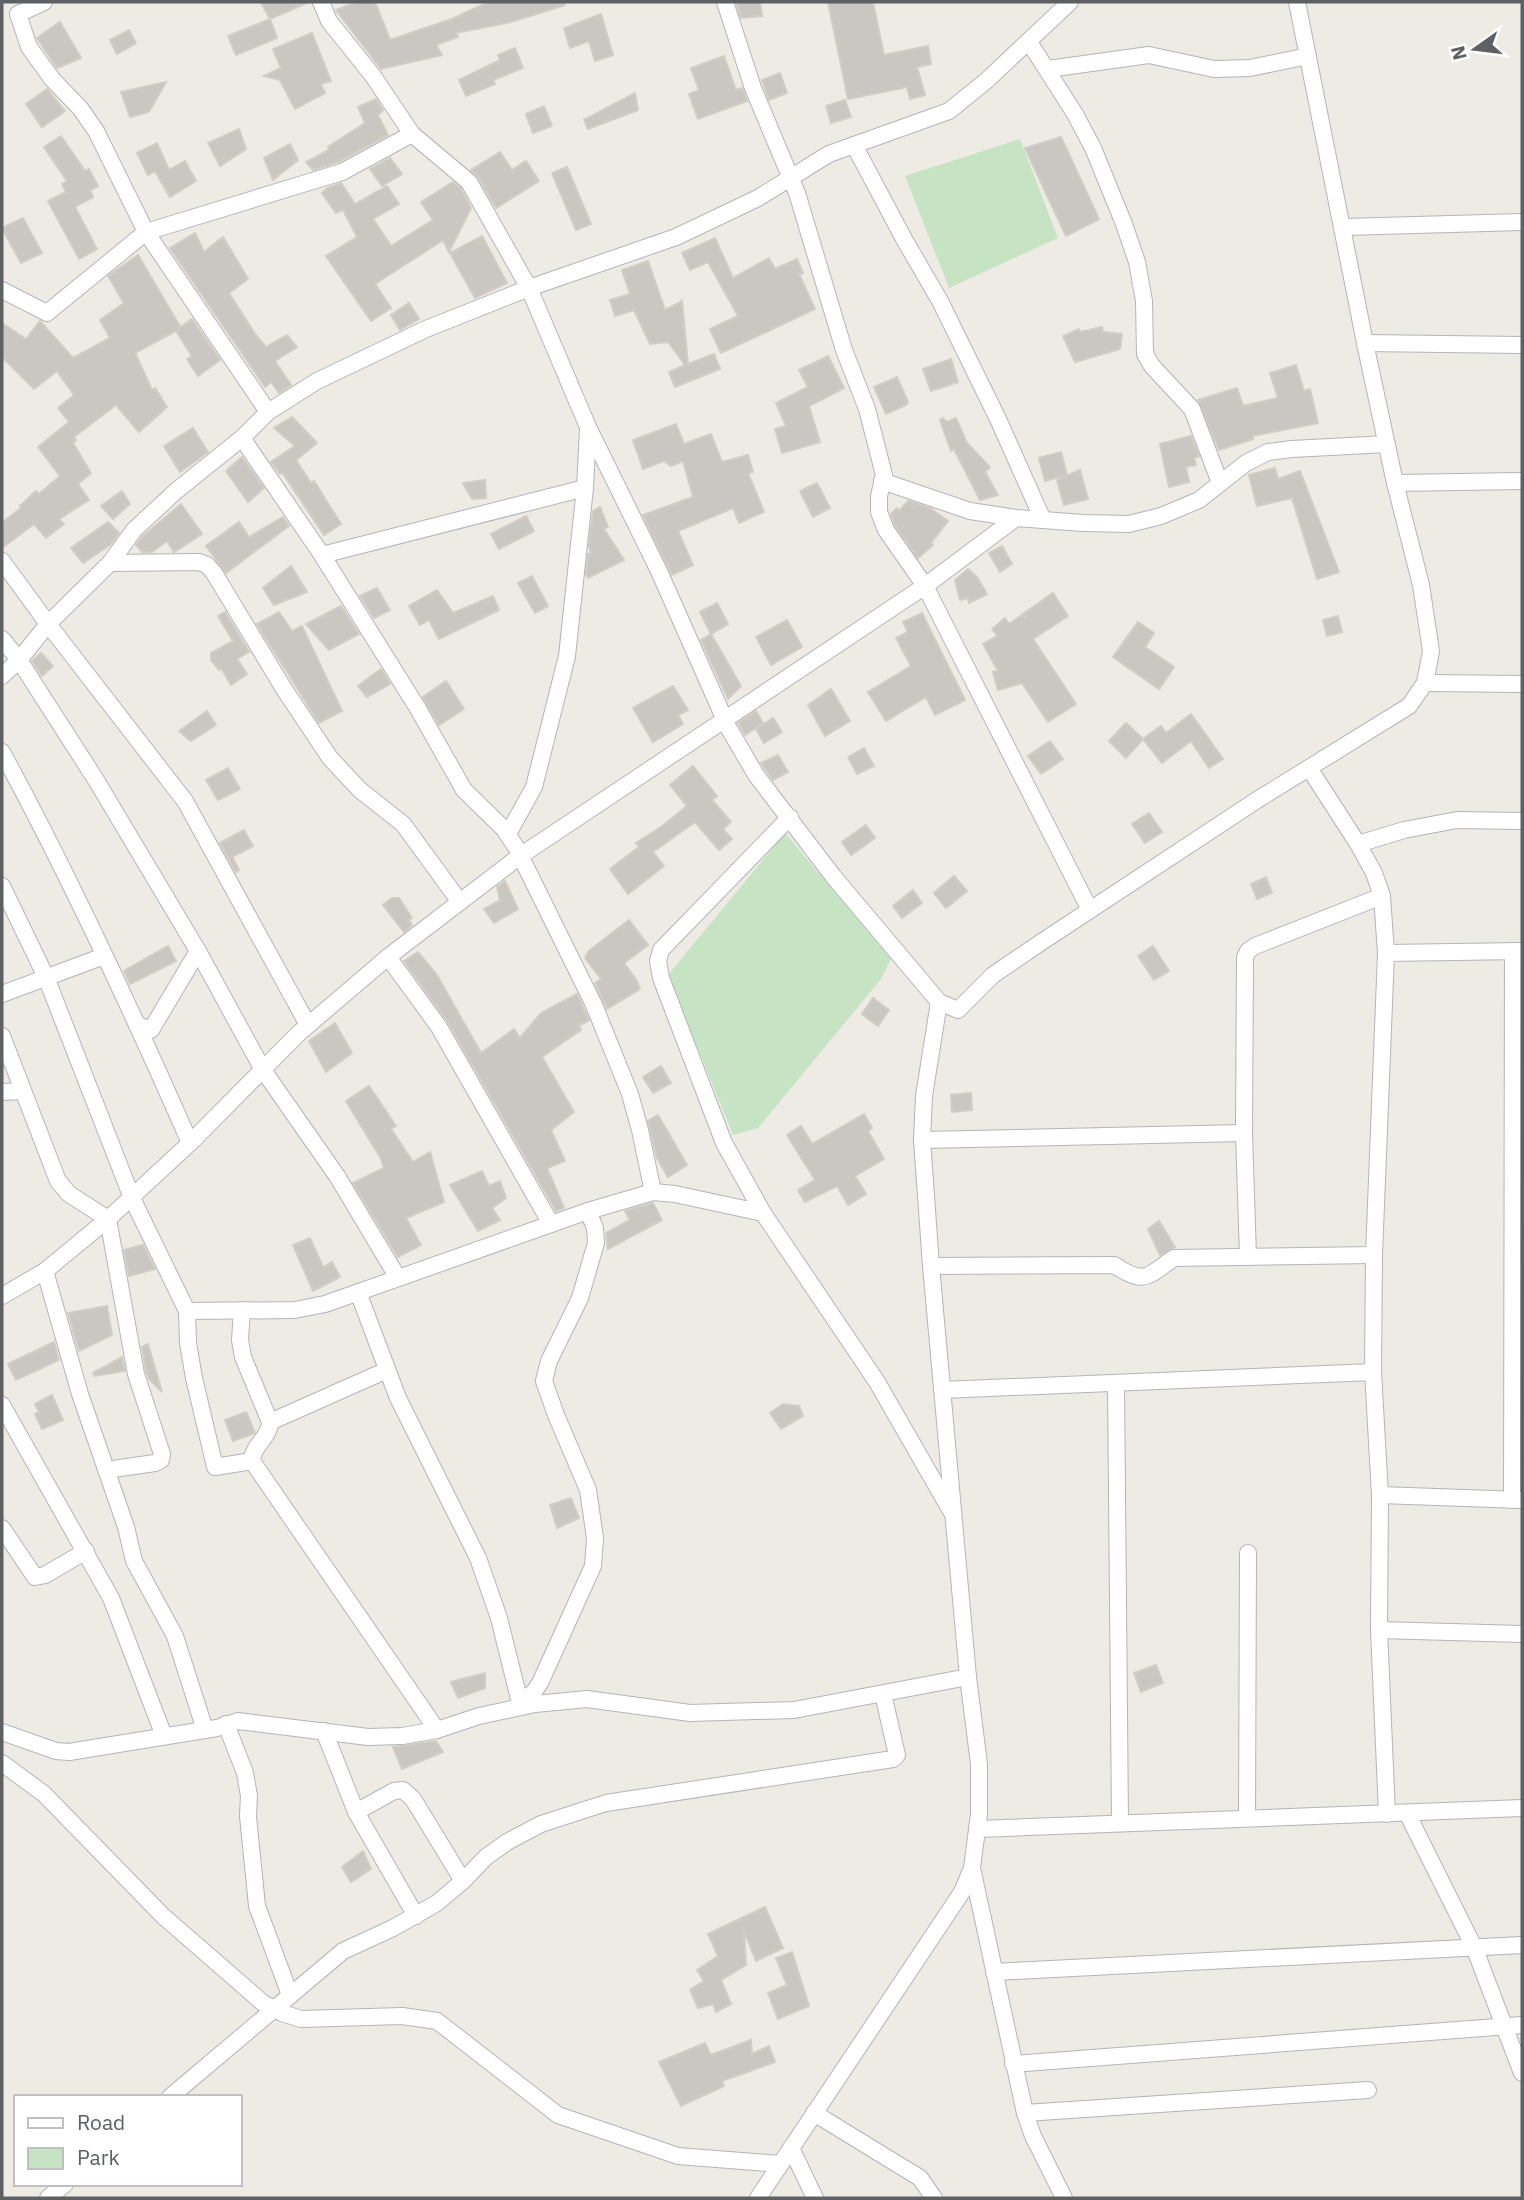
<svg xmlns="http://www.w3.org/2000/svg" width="1524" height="2200" font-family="'IBM Plex Sans',sans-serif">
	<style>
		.green { fill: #c6e4c3 }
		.building { fill: #cac6c1; stroke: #d2cdc4; stroke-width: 2 }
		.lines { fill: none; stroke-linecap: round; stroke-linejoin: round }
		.minor-casing { stroke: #b2b5b9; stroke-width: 18 }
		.minor { stroke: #fff; stroke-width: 16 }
	</style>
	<rect width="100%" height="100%" fill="#eeebe5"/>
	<g class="green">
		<polygon points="1020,139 1058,238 949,288 905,176"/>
		<polygon points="785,833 891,959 881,979 758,1128 733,1135 668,975"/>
	</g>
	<g class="building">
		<polygon points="261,2 309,2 270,19"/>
		<polygon points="357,2 375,2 390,40 452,19 488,2 564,2 565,5 511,22 456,33 458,37 436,45 442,55 381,69 336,10"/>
		<polygon points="736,2 760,2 762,16 741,18"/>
		<polygon points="828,2 873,2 884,55 928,46 931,64 917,67 925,95 910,99 907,87 848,99"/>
		<polygon points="601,14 613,55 595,61 589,41 570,48 564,28"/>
		<polygon points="270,19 277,38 236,55 228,36"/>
		<polygon points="60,22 81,58 57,68 37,38"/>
		<polygon points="129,30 136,43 117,54 110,40"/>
		<polygon points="312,33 331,81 321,84 325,93 295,109 280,80 264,76 281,68 273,49"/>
		<polygon points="515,48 523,68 493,80 495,84 466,96 459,80 500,60 498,55"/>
		<polygon points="724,56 736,90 742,88 747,101 698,119 689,94 699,90 691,68"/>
		<polygon points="780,73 787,93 769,100 762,80"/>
		<polygon points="166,82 149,112 130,117 121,92"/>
		<polygon points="47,89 65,111 42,127 26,104"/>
		<polygon points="635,93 638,110 588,129 584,120"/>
		<polygon points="376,99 383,110 378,115 388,135 338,162 313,170 306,162 329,150 328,147 365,123 358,107"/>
		<polygon points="845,100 851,117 831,123 826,106"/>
		<polygon points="544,106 552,126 533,133 526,114"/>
		<polygon points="239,129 246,149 220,166 208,143"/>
		<polygon points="61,136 85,171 89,169 98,186 90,190 93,197 75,207 97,249 79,259 48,201 66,192 62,184 67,181 44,147"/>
		<polygon points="1061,137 1099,219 1066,236 1025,148"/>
		<polygon points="157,143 169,170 185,161 196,181 170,197 155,171 148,175 137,153"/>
		<polygon points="290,144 298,160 273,180 264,158"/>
		<polygon points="500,152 512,170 526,161 539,181 496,208 478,177 471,170"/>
		<polygon points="390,158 402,174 382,186 370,169"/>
		<polygon points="567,167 591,224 576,230 552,173"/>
		<polygon points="453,182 461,189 471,208 449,252 443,240 375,284 391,308 371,321 326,256 357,237 343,210 345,209 336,213 322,193 327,188 341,183 355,204 387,186 399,204 373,219 391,246 433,220 421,202"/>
		<polygon points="23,218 42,253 21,263 2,228"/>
		<polygon points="195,233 204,252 223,237 232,252 248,279 229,293 255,334 266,347 287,335 297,347 275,361 291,385 279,393 271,382 265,387 170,248"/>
		<polygon points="482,236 507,283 475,298 450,253"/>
		<polygon points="715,238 733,278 769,258 775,269 797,259 803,273 799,274 815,309 721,353 710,329 738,316 708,262 690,270 682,253"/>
		<polygon points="138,255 181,328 135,353 152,390 155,388 167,407 139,432 116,405 74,437 76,440 73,443 91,473 78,484 89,500 59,519 64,524 46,538 34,524 2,548 2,523 21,508 20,506 36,491 39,494 60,476 38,447 69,422 58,408 74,395 57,371 34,389 2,357 2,323 26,339 40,321 73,358 110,338 100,320 124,303 108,276"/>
		<polygon points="648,261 665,310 682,301 688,364 714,354 720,369 675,387 669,372 685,365 668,342 650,344 634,310 615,316 610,300 630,294 622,270"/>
		<polygon points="409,303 419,319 400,330 391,315"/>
		<polygon points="192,319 220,360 198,376 187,359 192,356 176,331"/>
		<polygon points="1102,327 1103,332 1122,334 1120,349 1075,362 1063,336 1079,329 1080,332"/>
		<polygon points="828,356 844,388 809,406 820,442 782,453 775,429 786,426 776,403 808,387 799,370"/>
		<polygon points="951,359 958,382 931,391 923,369"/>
		<polygon points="1296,365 1304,391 1310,389 1318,423 1252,436 1253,439 1219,450 1198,400 1237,388 1243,406 1278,398 1270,373"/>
		<polygon points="897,377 908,402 906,405 886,414 874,387"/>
		<polygon points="292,417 317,443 296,460 311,483 314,481 341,524 324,535 282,472 280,474 271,462 295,446 274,428"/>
		<polygon points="943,418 947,422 956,418 967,443 990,467 985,472 998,495 980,500 954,449 951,451 940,420"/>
		<polygon points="676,424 684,444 711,434 722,462 748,455 753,472 748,473 764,512 739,523 733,508 678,531 693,565 672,575 643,515 693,497 683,461 671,466 664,461 643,469 633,440"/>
		<polygon points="193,428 208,452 180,472 164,446"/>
		<polygon points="1191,436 1199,456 1194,458 1196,465 1186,467 1189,482 1169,487 1160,444"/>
		<polygon points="1061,452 1067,475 1045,481 1039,458"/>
		<polygon points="242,457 264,488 248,502 226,471"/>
		<polygon points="1275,468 1278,479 1300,471 1339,572 1317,579 1292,498 1257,506 1249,475"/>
		<polygon points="1080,470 1088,499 1064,505 1057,480"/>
		<polygon points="485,480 486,498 472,499 463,483"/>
		<polygon points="817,483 830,508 813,517 800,491"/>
		<polygon points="122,491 130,504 113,519 101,506"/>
		<polygon points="908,501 930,508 948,521 931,543 933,545 918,558 895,525 891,514 897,508 899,511"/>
		<polygon points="181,504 202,534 174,552 167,541 152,552 142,552 136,545 142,537"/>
		<polygon points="600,507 608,527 604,529 624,560 588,578 586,574 588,554 591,553 589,546 593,511"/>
		<polygon points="526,516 534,531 499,549 491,534"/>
		<polygon points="283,517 289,526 226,573 206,546 239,522 249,537"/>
		<polygon points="108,522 119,533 110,545 83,563 71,548"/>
		<polygon points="1002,546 1012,564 1000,572 989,553"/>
		<polygon points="291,566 307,592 274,605 263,588"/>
		<polygon points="968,569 977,577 987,594 969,603 968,598 960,600 955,580"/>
		<polygon points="532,576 548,606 535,613 518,583"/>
		<polygon points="377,588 390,610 374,618 360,596"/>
		<polygon points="437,590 453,613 493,596 499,610 439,639 429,620 420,625 409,606"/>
		<polygon points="1053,593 1068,616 1033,639 1076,704 1048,722 1022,683 998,690 993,672 998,671 983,644 998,636 992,629 1005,618 1009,624 1022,615 1026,618 1023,614"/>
		<polygon points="717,603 728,624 711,634 700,612"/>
		<polygon points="341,606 359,634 329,650 306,624"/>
		<polygon points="225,612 249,652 237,659 247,674 231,685 221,668 219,670 211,660 211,653 233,641 218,616"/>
		<polygon points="279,612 292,631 302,626 342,711 319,723 257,624"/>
		<polygon points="922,613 965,700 935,715 926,697 886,721 868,692 911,666 896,638 908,632 903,622"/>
		<polygon points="1338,616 1342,632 1327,636 1323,620"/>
		<polygon points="787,620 802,647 771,665 756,637"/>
		<polygon points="1138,622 1154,633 1145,647 1174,667 1159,689 1113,657"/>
		<polygon points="711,634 741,686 728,699 701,640"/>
		<polygon points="41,653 53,666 42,676 32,661"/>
		<polygon points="381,669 390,684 367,697 358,686"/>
		<polygon points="446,681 464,709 439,725 423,697"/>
		<polygon points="673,686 688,710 678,715 683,724 653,742 633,708"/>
		<polygon points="831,689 850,721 825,736 808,705"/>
		<polygon points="207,711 216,725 191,741 179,731"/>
		<polygon points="756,711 763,723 745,735 738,723"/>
		<polygon points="1191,714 1223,759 1209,768 1191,741 1162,763 1143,739 1161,726 1166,733"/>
		<polygon points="773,718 782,732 764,743 756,729"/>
		<polygon points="1126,723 1143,739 1126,758 1109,741"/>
		<polygon points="1050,741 1063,759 1041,774 1028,756"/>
		<polygon points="864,748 874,766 857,774 848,757"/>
		<polygon points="778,755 788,772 773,780 761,763"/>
		<polygon points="693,766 717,796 712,800 731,822 723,829 732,839 719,850 695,822 653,852 664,866 628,894 610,869 639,847 636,843 661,827 687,806 670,785"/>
		<polygon points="228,768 240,789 218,800 206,780"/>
		<polygon points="1149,813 1162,832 1145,843 1132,824"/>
		<polygon points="866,825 875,838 851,855 842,842"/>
		<polygon points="244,830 253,846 232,857 239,870 236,872 220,843"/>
		<polygon points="954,876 967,891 946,908 934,893"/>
		<polygon points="1266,877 1272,893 1257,899 1251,884"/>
		<polygon points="505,881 518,909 494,923 484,909 500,900 497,887"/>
		<polygon points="913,890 922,903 902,918 893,906"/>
		<polygon points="392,898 399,898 412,918 409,920 412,925 404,932 383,905"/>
		<polygon points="629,920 648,945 624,963 637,981 640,989 607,1009 595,983 601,979 585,958 589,951"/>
		<polygon points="168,946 176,961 130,984 124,971"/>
		<polygon points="1153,946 1169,971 1154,980 1138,956"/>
		<polygon points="418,952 437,975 481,1053 514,1029 520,1038 541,1013 577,994 589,1020 579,1026 581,1030 542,1057 574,1112 551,1130 565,1161 547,1168 564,1208 556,1211 448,1022 404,961"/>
		<polygon points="873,998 889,1010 878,1026 862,1014"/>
		<polygon points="335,1023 352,1053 326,1072 309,1041"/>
		<polygon points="661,1066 671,1083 653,1093 643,1077"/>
		<polygon points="369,1086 396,1126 391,1129 413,1162 430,1152 444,1202 406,1218 421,1245 398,1257 353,1183 384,1168 380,1157 346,1101"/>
		<polygon points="971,1093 972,1110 952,1112 951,1095"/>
		<polygon points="864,1114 872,1128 868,1131 884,1159 855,1176 866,1194 848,1205 837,1186 805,1202 798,1190 815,1180 787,1135 801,1126 812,1144"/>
		<polygon points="658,1115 687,1165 668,1177 657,1158 648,1121"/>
		<polygon points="482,1171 489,1186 500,1181 506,1198 492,1208 500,1220 478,1231 450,1185"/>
		<polygon points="653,1203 662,1220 608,1249 606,1233 630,1220 625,1211"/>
		<polygon points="1159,1221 1175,1247 1160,1255 1148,1229"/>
		<polygon points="310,1238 323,1267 332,1262 340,1277 313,1291 293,1245"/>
		<polygon points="143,1245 155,1269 129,1276 124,1250"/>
		<polygon points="107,1306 112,1335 79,1351 68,1313"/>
		<polygon points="54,1342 59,1360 16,1380 8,1364"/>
		<polygon points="148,1344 162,1392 149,1379 146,1371 142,1347"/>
		<polygon points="122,1357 125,1371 94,1376 93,1373"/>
		<polygon points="52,1395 63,1420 42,1429 35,1414 39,1412 35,1404"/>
		<polygon points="783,1404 799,1406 803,1416 781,1429 770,1413"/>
		<polygon points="246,1412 255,1433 233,1441 225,1420"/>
		<polygon points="571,1498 579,1518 557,1528 550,1505"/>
		<polygon points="1156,1665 1163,1683 1141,1692 1134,1673"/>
		<polygon points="485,1673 485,1688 458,1698 451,1682"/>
		<polygon points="436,1741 443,1752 402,1769 393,1747"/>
		<polygon points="363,1851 371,1869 351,1882 342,1867"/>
		<polygon points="765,1907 783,1948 756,1961 744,1931 746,1965 721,1980 731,2004 716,2012 713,2004 698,2008 690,1990 704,1981 697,1970 718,1956 708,1934"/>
		<polygon points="792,1952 809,2006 778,2019 768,1993 787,1985 776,1958"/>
		<polygon points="751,2040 752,2054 769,2046 775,2062 722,2081 724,2086 681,2106 659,2062 705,2043 711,2055"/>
	</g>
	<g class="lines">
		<g class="minor-casing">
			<g id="minor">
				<polyline points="44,2 18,14 29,47 52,79 80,108 96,131 146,232 268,412"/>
				<polyline points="321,2 329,21 373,76 412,134 469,182 529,288 588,427 658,569 728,727 756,775 833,876 939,1002"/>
				<polyline points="725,2 753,88 797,193 844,350 867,409 884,475 879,496 879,512 886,530 925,586 1090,910"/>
				<polyline points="1029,42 1075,114 1093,148 1124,224 1137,262 1144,301 1145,354 1152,366 1192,409 1220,483"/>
				<polyline points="1048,69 1149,55 1214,69 1250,68 1308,56"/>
				<polyline points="854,145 904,239 940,301 998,419 1043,520"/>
				<polyline points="1344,227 1522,222"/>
				<polyline points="2,290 47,313 146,232 342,172 412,134"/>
				<polyline points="1365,343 1522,345"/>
				<polyline points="242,438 322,555 417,707 464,790 503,828 516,847 594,1005 630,1094 640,1130 653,1192"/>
				<polyline points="882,481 970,511 1016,518 1083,523 1129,524 1161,516 1199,500 1246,463 1268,452 1292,449 1387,444"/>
				<polyline points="1395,483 1522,481"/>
				<polyline points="322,555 585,488"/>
				<polyline points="2,561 48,624 185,801 308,1025"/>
				<polyline points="110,563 199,562 207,565 214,573 284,689 330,758 360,790 403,824 460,902"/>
				<polyline points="2,639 19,660 96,780 198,951 263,1070 337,1176 398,1278"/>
				<polyline points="2,676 19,660 48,624 110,563 134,530 176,491 242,438 268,412 317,381 426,329 529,288 676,237 758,198 829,154 949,111 986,81 1070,2"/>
				<polyline points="1425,683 1522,684"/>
				<path d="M2 752C71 879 132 1011 190 1143"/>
				<polyline points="1309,768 1358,844 1374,873 1382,896 1386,953 1374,1255 1373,1372 1380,1495 1379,1630 1387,1814"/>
				<polyline points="790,817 661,950 658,961 661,978 724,1143 763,1213 877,1382 951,1511"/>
				<polyline points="508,834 534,787 567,656 585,488 588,429"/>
				<polyline points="1358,844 1404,830 1457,820 1522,821"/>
				<polyline points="2,886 46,977 132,1198 187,1311 188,1343 194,1378 215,1467 252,1461"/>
				<polyline points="1386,953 1522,951"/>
				<polyline points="388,957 439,1027 551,1224"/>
				<polyline points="2,994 104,956"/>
				<polyline points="138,1025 151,1030 198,951"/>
				<polyline points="2,1036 58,1181 69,1194 108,1219 136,1374 162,1454 161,1460 155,1463 106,1470"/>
				<polyline points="2,1092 23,1091"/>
				<polyline points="922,1140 1244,1133"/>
				<polyline points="1248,1257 1244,1133 1245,957 1248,951 1255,946 1382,896"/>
				<path d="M931 1266 1114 1265C1146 1286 1147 1276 1174 1258L1374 1255"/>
				<polyline points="45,1271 80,1394 126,1527 134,1561 175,1636 205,1730"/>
				<polyline points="358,1292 398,1398 478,1558 499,1618 521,1707"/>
				<polyline points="2,1296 45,1271 108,1219 190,1143 299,1033 388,957 520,856 925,586 1016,518"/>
				<path d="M242 1310 240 1340 243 1357 270 1422C270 1438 252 1445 252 1461L437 1730"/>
				<polyline points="187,1311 295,1310 325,1304 588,1211 653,1192 675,1194 763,1213"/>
				<polyline points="1116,1383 1120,1822"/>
				<polyline points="942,1390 1373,1372"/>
				<polyline points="2,1405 111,1598 164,1736"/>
				<polyline points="270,1422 387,1370"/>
				<polyline points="1380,1495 1520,1500"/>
				<polyline points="1512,1500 1513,951"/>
				<polyline points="2,1528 35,1577 45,1575 86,1551"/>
				<polyline points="1379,1630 1522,1634"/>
				<polyline points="520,1701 533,1693 540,1683 593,1566 595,1538 588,1490 556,1415 544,1381 549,1361 580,1298 596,1243 595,1228 588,1211"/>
				<polyline points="226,1724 245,1773 249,1796 248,1816 257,1906 290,1995"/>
				<polyline points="324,1731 356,1812 416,1916"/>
				<polyline points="2,1732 56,1751 69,1752 217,1728 238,1721 368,1737 402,1736 437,1730 479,1716 535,1704 587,1699 690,1713 794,1710 968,1677"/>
				<polyline points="2,1763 44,1794 163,1916 263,2003 282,2013 301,2019 402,2016 437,2021 558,2115 678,2156 780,2164"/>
				<polyline points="356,1812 394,1791 403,1790 413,1799 463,1881"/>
				<polyline points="1407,1813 1474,1947 1522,2073"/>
				<polyline points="1247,1818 1248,1553"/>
				<polyline points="977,1829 1522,1808"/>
				<polyline points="972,1868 1025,2113 1033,2136 1064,2198"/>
				<polyline points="994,1972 1522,1945"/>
				<polyline points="1013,2064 1522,2025"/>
				<polyline points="170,2097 343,1951 393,1928 437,1903 463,1881 486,1857 507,1842 541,1824 606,1803 893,1759 897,1755 883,1694"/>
				<polyline points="814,2113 920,2178 934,2198"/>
				<polyline points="1025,2113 1368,2090"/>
				<polyline points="791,2148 815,2198"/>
				<polyline points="48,2198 65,2184"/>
				<polyline points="758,2198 962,1892 972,1868 979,1814 979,1764 968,1677 931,1266 922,1140 924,1096 939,1002 958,1010 993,975 1040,943 1257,800 1409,706 1425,683 1431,651 1421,585 1395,483 1365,343 1297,2"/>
			</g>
		</g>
		<use href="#minor" class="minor"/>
	</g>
	<rect width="1524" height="2200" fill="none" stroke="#5d6164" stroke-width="7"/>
	<rect x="14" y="2095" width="228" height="91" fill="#ffffff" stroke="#bec0c1" stroke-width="2"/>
	<rect x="28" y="2118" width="35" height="10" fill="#ffffff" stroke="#bec0c1" stroke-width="2"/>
	<text x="77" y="2130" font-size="21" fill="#5d6164">Road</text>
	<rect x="28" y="2148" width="35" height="21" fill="#c6e4c3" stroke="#bec0c1" stroke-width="2"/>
	<text x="77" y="2165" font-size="21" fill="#5d6164">Park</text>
	<g transform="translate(1475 49) rotate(256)" stroke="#ffffff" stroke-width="5" paint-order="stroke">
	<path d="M0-5L12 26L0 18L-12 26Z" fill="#5d6164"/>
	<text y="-10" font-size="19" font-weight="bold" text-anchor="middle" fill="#5d6164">N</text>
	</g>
</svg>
